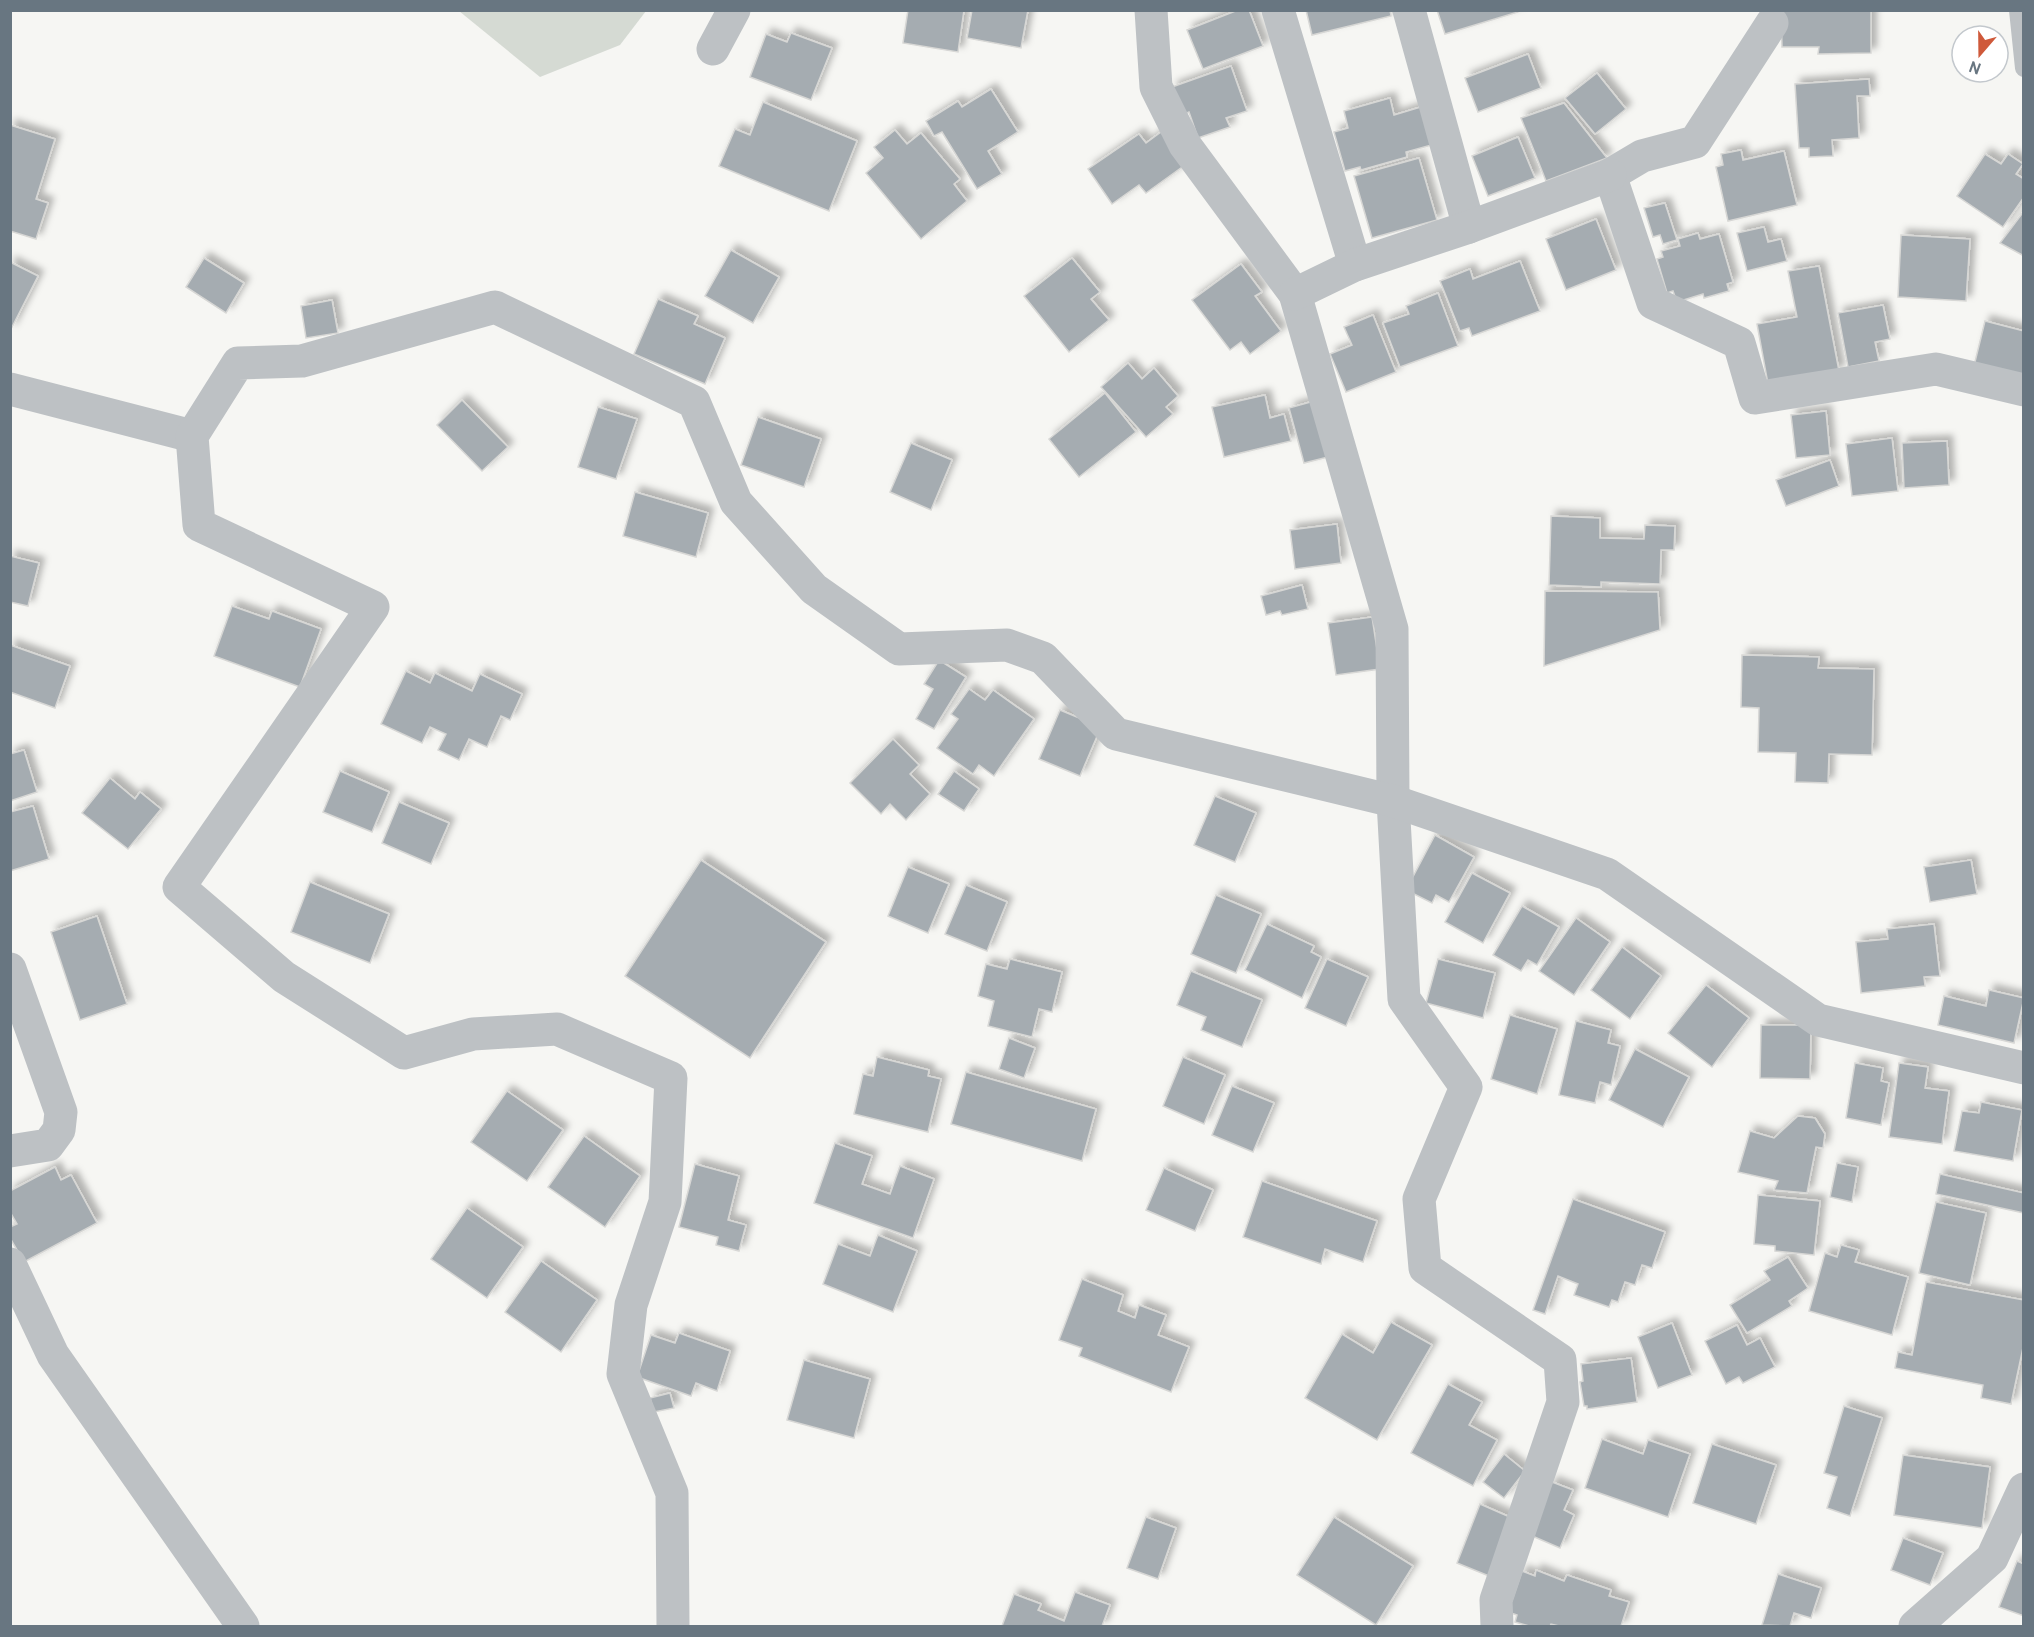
<svg xmlns="http://www.w3.org/2000/svg" width="2034" height="1637" font-family="Overpass,sans-serif">
	<style>
		.green { fill: #d5dad3 }
		.building { fill: #a5acb1; stroke: #d7d7d5; stroke-width: 1.5; filter: url(#shadow) }
		.lines { fill: none; stroke-linecap: round; stroke-linejoin: round }
		.service { stroke: #bdc1c4; stroke-width: 18 }
		.minor { stroke: #bdc1c4; stroke-width: 33 }
	</style>
	<defs>
		<filter id="shadow"><feDropShadow dx="5.5" dy="-5.5" stdDeviation="3" flood-color="#0004"/></filter>
	</defs>
	<rect width="100%" height="100%" fill="#f6f6f3"/>
	<polygon class="green" points="459,11 646,11 620,45 540,77"/>
	<g class="building">
		<polygon points="908,10 964,10 958,52 903,43"/>
		<polygon points="972,10 1028,10 1021,48 967,38"/>
		<polygon points="1238,10 1249,10 1263,46 1203,69 1187,30"/>
		<polygon points="1306,10 1390,10 1391,16 1312,35"/>
		<polygon points="1437,10 1518,10 1518,12 1445,34"/>
		<polygon points="1781,10 1871,10 1871,53 1818,54 1819,47 1782,47"/>
		<polygon points="791,33 832,48 811,100 750,77 766,34 787,42"/>
		<polygon points="1528,54 1541,88 1478,112 1465,78"/>
		<polygon points="1231,66 1247,111 1226,118 1230,127 1198,138 1189,112 1182,115 1172,87"/>
		<polygon points="1597,73 1626,109 1595,134 1565,98"/>
		<polygon points="1869,79 1870,96 1857,96 1859,138 1832,140 1833,156 1809,157 1809,148 1799,148 1795,84"/>
		<polygon points="991,89 1018,132 988,151 1002,174 977,189 942,132 934,136 926,121 958,101 962,107"/>
		<polygon points="1390,98 1394,115 1424,106 1435,144 1406,152 1407,157 1361,170 1360,167 1345,171 1334,132 1348,128 1344,111"/>
		<polygon points="763,102 857,141 829,211 719,166 735,129 750,135"/>
		<polygon points="1564,103 1607,158 1546,181 1521,118"/>
		<polygon points="10,125 55,139 36,199 48,203 36,239 10,231"/>
		<polygon points="895,130 907,144 921,133 960,179 954,184 967,201 921,239 866,173 883,158 874,147"/>
		<polygon points="1161,132 1185,165 1146,193 1139,185 1112,204 1088,169 1139,134 1146,143"/>
		<polygon points="1518,137 1535,178 1488,196 1472,156"/>
		<polygon points="1741,150 1743,160 1784,151 1797,205 1728,221 1716,167 1723,165 1721,154"/>
		<polygon points="1985,154 2001,164 2008,154 2023,164 2016,174 2024,179 2024,197 2003,227 1957,196"/>
		<polygon points="1419,158 1437,220 1372,238 1354,176"/>
		<polygon points="1665,203 1677,240 1663,244 1660,235 1653,237 1644,208"/>
		<polygon points="2024,211 2024,256 2000,243"/>
		<polygon points="1596,219 1616,270 1566,290 1546,239"/>
		<polygon points="1764,227 1768,242 1781,239 1787,261 1747,271 1737,233"/>
		<polygon points="1698,233 1700,239 1719,234 1733,282 1727,284 1729,291 1704,298 1703,294 1677,302 1673,291 1667,293 1657,259 1663,257 1661,251 1680,246 1678,239"/>
		<polygon points="1901,235 1970,239 1966,301 1898,297"/>
		<polygon points="731,250 779,277 753,323 705,296"/>
		<polygon points="204,258 244,283 226,313 186,287"/>
		<polygon points="1072,258 1100,292 1091,299 1109,320 1069,352 1024,296"/>
		<polygon points="1520,261 1540,311 1472,336 1469,328 1460,331 1440,281 1470,269 1473,279"/>
		<polygon points="10,262 38,276 10,331"/>
		<polygon points="1241,264 1262,292 1255,296 1281,331 1250,354 1241,342 1230,350 1192,300"/>
		<polygon points="1819,266 1839,371 1768,384 1757,324 1797,317 1788,271"/>
		<polygon points="1438,293 1458,346 1400,367 1383,323 1409,314 1406,306"/>
		<polygon points="658,299 698,316 694,324 725,338 705,384 634,354"/>
		<polygon points="332,300 338,333 306,338 301,306"/>
		<polygon points="1883,305 1890,339 1875,342 1879,361 1848,367 1838,313"/>
		<polygon points="1373,315 1396,372 1346,392 1330,354 1352,345 1344,327"/>
		<polygon points="1985,321 2024,331 2024,373 2022,382 1973,370"/>
		<polygon points="1128,363 1142,379 1154,368 1178,396 1166,407 1173,414 1146,437 1101,387"/>
		<polygon points="1105,393 1136,432 1079,477 1049,439"/>
		<polygon points="1265,395 1270,418 1284,414 1291,441 1224,457 1212,407"/>
		<polygon points="462,400 508,447 482,471 437,425"/>
		<polygon points="1314,401 1328,457 1304,463 1289,408"/>
		<polygon points="598,407 637,419 616,479 578,467"/>
		<polygon points="1826,411 1830,455 1796,458 1791,415"/>
		<polygon points="758,417 821,439 804,487 741,465"/>
		<polygon points="1892,438 1898,491 1852,496 1846,444"/>
		<polygon points="1947,441 1949,485 1904,488 1902,443"/>
		<polygon points="911,443 952,460 931,510 890,492"/>
		<polygon points="1830,460 1839,486 1786,506 1776,480"/>
		<polygon points="635,492 708,513 696,557 623,536"/>
		<polygon points="1551,516 1600,518 1600,538 1644,539 1645,525 1675,526 1674,550 1661,550 1660,584 1601,582 1601,587 1549,585"/>
		<polygon points="1337,524 1341,563 1295,569 1290,530"/>
		<polygon points="10,556 39,563 28,606 10,602"/>
		<polygon points="1302,585 1308,609 1282,615 1280,611 1266,615 1261,596"/>
		<polygon points="1545,591 1658,592 1660,630 1544,666"/>
		<polygon points="232,606 269,619 272,611 321,629 300,687 214,656"/>
		<polygon points="1372,617 1380,669 1336,675 1328,623"/>
		<polygon points="10,645 70,666 55,708 10,692"/>
		<polygon points="1742,655 1819,657 1818,668 1874,669 1872,755 1829,754 1828,783 1795,782 1796,753 1758,752 1759,708 1741,707"/>
		<polygon points="939,660 966,677 934,729 916,719 933,689 924,684"/>
		<polygon points="406,671 430,683 435,673 472,691 480,674 522,694 510,720 501,716 487,747 469,739 459,760 438,750 446,734 430,727 422,743 381,724"/>
		<polygon points="969,689 985,700 993,690 1034,719 994,776 979,765 973,774 937,748 958,719 951,714"/>
		<polygon points="1060,710 1101,727 1080,776 1039,759"/>
		<polygon points="893,739 919,765 910,774 930,794 906,820 890,804 881,814 850,783"/>
		<polygon points="24,750 37,792 10,801 10,754"/>
		<polygon points="340,771 389,792 372,832 323,812"/>
		<polygon points="954,771 979,789 964,811 938,794"/>
		<polygon points="110,778 135,799 140,792 161,809 128,849 82,813"/>
		<polygon points="1215,796 1256,813 1235,862 1194,845"/>
		<polygon points="399,802 449,823 431,864 382,843"/>
		<polygon points="33,806 49,859 10,871 10,812"/>
		<polygon points="1435,835 1474,857 1449,902 1436,895 1432,903 1406,890"/>
		<polygon points="701,860 826,942 750,1058 625,976"/>
		<polygon points="1971,860 1977,894 1930,902 1924,867"/>
		<polygon points="908,867 949,884 928,933 888,916"/>
		<polygon points="1472,873 1510,893 1483,943 1445,922"/>
		<polygon points="310,882 389,914 370,963 291,932"/>
		<polygon points="966,885 1007,902 987,951 945,934"/>
		<polygon points="1216,895 1261,914 1236,973 1191,954"/>
		<polygon points="1522,906 1559,927 1537,965 1528,960 1521,971 1493,955"/>
		<polygon points="97,916 127,1004 80,1020 51,932"/>
		<polygon points="1576,918 1610,942 1574,995 1539,971"/>
		<polygon points="1267,924 1314,946 1311,952 1321,957 1302,998 1245,970"/>
		<polygon points="1934,924 1940,976 1924,977 1925,986 1861,993 1856,942 1888,939 1887,929"/>
		<polygon points="1622,947 1661,976 1630,1019 1591,990"/>
		<polygon points="1010,959 1062,972 1052,1012 1039,1009 1032,1037 988,1026 994,1001 978,996 986,964 1007,969"/>
		<polygon points="1327,959 1368,977 1346,1026 1305,1008"/>
		<polygon points="1438,959 1495,973 1483,1018 1426,1003"/>
		<polygon points="1191,971 1262,1000 1242,1047 1201,1030 1206,1017 1177,1005"/>
		<polygon points="1706,985 1749,1018 1712,1067 1668,1033"/>
		<polygon points="1989,990 2024,998 2014,1043 1938,1025 1944,996 1986,1006"/>
		<polygon points="1510,1015 1557,1029 1537,1094 1491,1079"/>
		<polygon points="1576,1021 1611,1030 1608,1043 1620,1046 1611,1085 1600,1082 1595,1103 1559,1095"/>
		<polygon points="1761,1025 1811,1025 1810,1079 1760,1078"/>
		<polygon points="1009,1038 1035,1048 1024,1078 999,1069"/>
		<polygon points="1635,1049 1689,1077 1663,1127 1609,1100"/>
		<polygon points="877,1057 929,1070 928,1076 941,1079 928,1132 854,1114 863,1074 873,1076"/>
		<polygon points="1183,1057 1225,1075 1204,1124 1163,1106"/>
		<polygon points="1855,1063 1883,1068 1881,1081 1889,1083 1881,1125 1846,1118"/>
		<polygon points="1899,1063 1928,1067 1925,1088 1949,1091 1942,1144 1889,1137"/>
		<polygon points="966,1072 1096,1109 1082,1161 951,1124"/>
		<polygon points="1232,1086 1274,1103 1253,1152 1212,1135"/>
		<polygon points="507,1091 563,1130 527,1181 471,1142"/>
		<polygon points="1981,1102 2022,1110 2013,1161 1954,1151 1962,1111 1979,1113"/>
		<polygon points="1798,1116 1815,1118 1825,1134 1823,1148 1816,1147 1807,1193 1774,1190 1778,1181 1738,1172 1750,1131 1774,1138"/>
		<polygon points="584,1136 640,1176 605,1227 548,1187"/>
		<polygon points="835,1143 872,1156 862,1184 890,1194 900,1166 934,1179 913,1238 814,1203"/>
		<polygon points="1837,1163 1858,1167 1852,1202 1830,1197"/>
		<polygon points="695,1164 739,1176 728,1220 746,1225 739,1251 716,1245 718,1237 679,1227"/>
		<polygon points="55,1167 61,1180 71,1175 97,1223 24,1262 10,1238 10,1227 17,1224 10,1212 10,1191"/>
		<polygon points="1164,1168 1213,1190 1195,1231 1146,1210"/>
		<polygon points="1940,1174 2024,1193 2024,1213 1936,1194"/>
		<polygon points="1262,1181 1377,1221 1363,1262 1325,1249 1321,1264 1243,1237"/>
		<polygon points="1758,1195 1820,1201 1814,1255 1775,1251 1775,1246 1754,1244"/>
		<polygon points="1573,1199 1665,1232 1652,1268 1642,1265 1635,1285 1625,1282 1618,1302 1612,1300 1609,1307 1574,1295 1578,1284 1558,1276 1545,1314 1533,1310"/>
		<polygon points="1936,1202 1986,1213 1970,1285 1919,1273"/>
		<polygon points="467,1208 523,1247 487,1298 431,1259"/>
		<polygon points="878,1235 917,1251 893,1312 823,1284 838,1244 870,1256"/>
		<polygon points="1841,1245 1859,1250 1855,1262 1908,1277 1892,1335 1809,1311 1825,1253 1837,1257"/>
		<polygon points="1788,1257 1808,1288 1789,1301 1792,1306 1747,1333 1730,1305 1770,1280 1764,1271"/>
		<polygon points="541,1261 597,1300 561,1352 505,1312"/>
		<polygon points="1082,1279 1123,1295 1118,1311 1135,1318 1139,1305 1166,1315 1158,1335 1189,1347 1171,1392 1079,1356 1082,1348 1059,1340"/>
		<polygon points="1926,1282 2024,1300 2024,1343 2011,1404 1981,1398 1983,1385 1895,1368 1898,1352 1912,1355"/>
		<polygon points="1391,1322 1432,1345 1377,1440 1305,1398 1342,1334 1373,1353"/>
		<polygon points="1672,1323 1692,1375 1658,1388 1638,1337"/>
		<polygon points="1737,1325 1747,1345 1760,1338 1775,1367 1743,1383 1739,1377 1726,1384 1705,1341"/>
		<polygon points="679,1333 730,1351 717,1391 696,1383 691,1396 637,1377 651,1335 675,1343"/>
		<polygon points="1631,1358 1637,1402 1587,1409 1587,1406 1584,1406 1580,1382 1583,1381 1581,1364"/>
		<polygon points="804,1360 870,1379 854,1438 787,1420"/>
		<polygon points="1448,1384 1482,1402 1469,1425 1497,1440 1473,1486 1411,1453"/>
		<polygon points="670,1393 674,1408 654,1412 650,1398"/>
		<polygon points="1844,1406 1882,1418 1850,1516 1827,1508 1837,1477 1824,1473"/>
		<polygon points="1602,1439 1643,1454 1648,1440 1690,1454 1668,1517 1585,1488"/>
		<polygon points="1712,1444 1776,1465 1756,1524 1693,1503"/>
		<polygon points="1504,1454 1525,1471 1504,1498 1483,1482"/>
		<polygon points="1903,1455 1990,1467 1982,1528 1894,1515"/>
		<polygon points="1552,1482 1573,1490 1564,1510 1574,1515 1560,1548 1530,1535"/>
		<polygon points="1480,1504 1512,1518 1489,1576 1457,1563"/>
		<polygon points="1146,1517 1176,1528 1158,1579 1127,1568"/>
		<polygon points="1334,1517 1413,1566 1376,1625 1297,1575"/>
		<polygon points="1903,1538 1943,1553 1930,1585 1891,1570"/>
		<polygon points="2017,1561 2024,1564 2024,1616 1999,1607"/>
		<polygon points="1536,1570 1564,1581 1567,1575 1611,1590 1609,1596 1629,1602 1621,1626 1559,1626 1551,1624 1550,1626 1529,1626 1515,1622 1517,1615 1508,1612 1522,1571 1535,1576"/>
		<polygon points="1778,1574 1821,1588 1811,1618 1794,1613 1790,1626 1762,1625"/>
		<polygon points="1075,1592 1110,1605 1102,1626 1002,1626 1014,1594 1041,1604 1038,1610 1064,1621"/>
	</g>
	<g class="lines">
		<polyline class="service" points="2018,10 2024,68"/>
		<g class="minor">
			<polyline points="1151,10 1156,87 1185,145 1295,294 1392,629 1393,801 1404,999 1466,1087 1419,1199 1425,1268 1560,1360 1563,1402 1496,1600 1497,1626"/>
			<polyline points="1278,10 1355,265"/>
			<polyline points="1409,10 1469,227"/>
			<polyline points="1772,23 1695,142 1642,156 1610,175 1653,303 1739,343 1755,398 1936,369 2024,390"/>
			<polyline points="713,49 734,10"/>
			<polyline points="1295,294 1355,265 1469,227 1610,175"/>
			<polyline points="10,389 192,436"/>
			<polyline points="10,969 61,1112 59,1130 48,1145 10,1151"/>
			<polyline points="10,1264 53,1355 243,1626"/>
			<polyline points="673,1626 672,1493 623,1374 631,1305 665,1202 671,1078 557,1029 473,1034 404,1053 284,977 179,887 373,607 199,525 192,436 238,363 302,361 495,307 694,402 736,502 814,589 899,649 1007,645 1043,658 1116,734 1393,801 1607,874 1818,1020 2024,1068"/>
			<polyline points="1915,1626 1992,1558 2024,1489"/>
		</g>
	</g>
	<rect width="2034" height="1637" fill="none" stroke="#687681" stroke-width="24"/>
	<g transform="translate(1980 54) rotate(200)"><circle r="28" fill="#ffffff" stroke="#c3c8cd" stroke-width="1.5"/>
	<path d="M0-4.5L10 22L0 15L-10 22Z" fill="#cf593a"/>
	<text y="-9" font-size="16" font-weight="bold" text-anchor="middle" fill="#687681">N</text>
	</g>
</svg>
